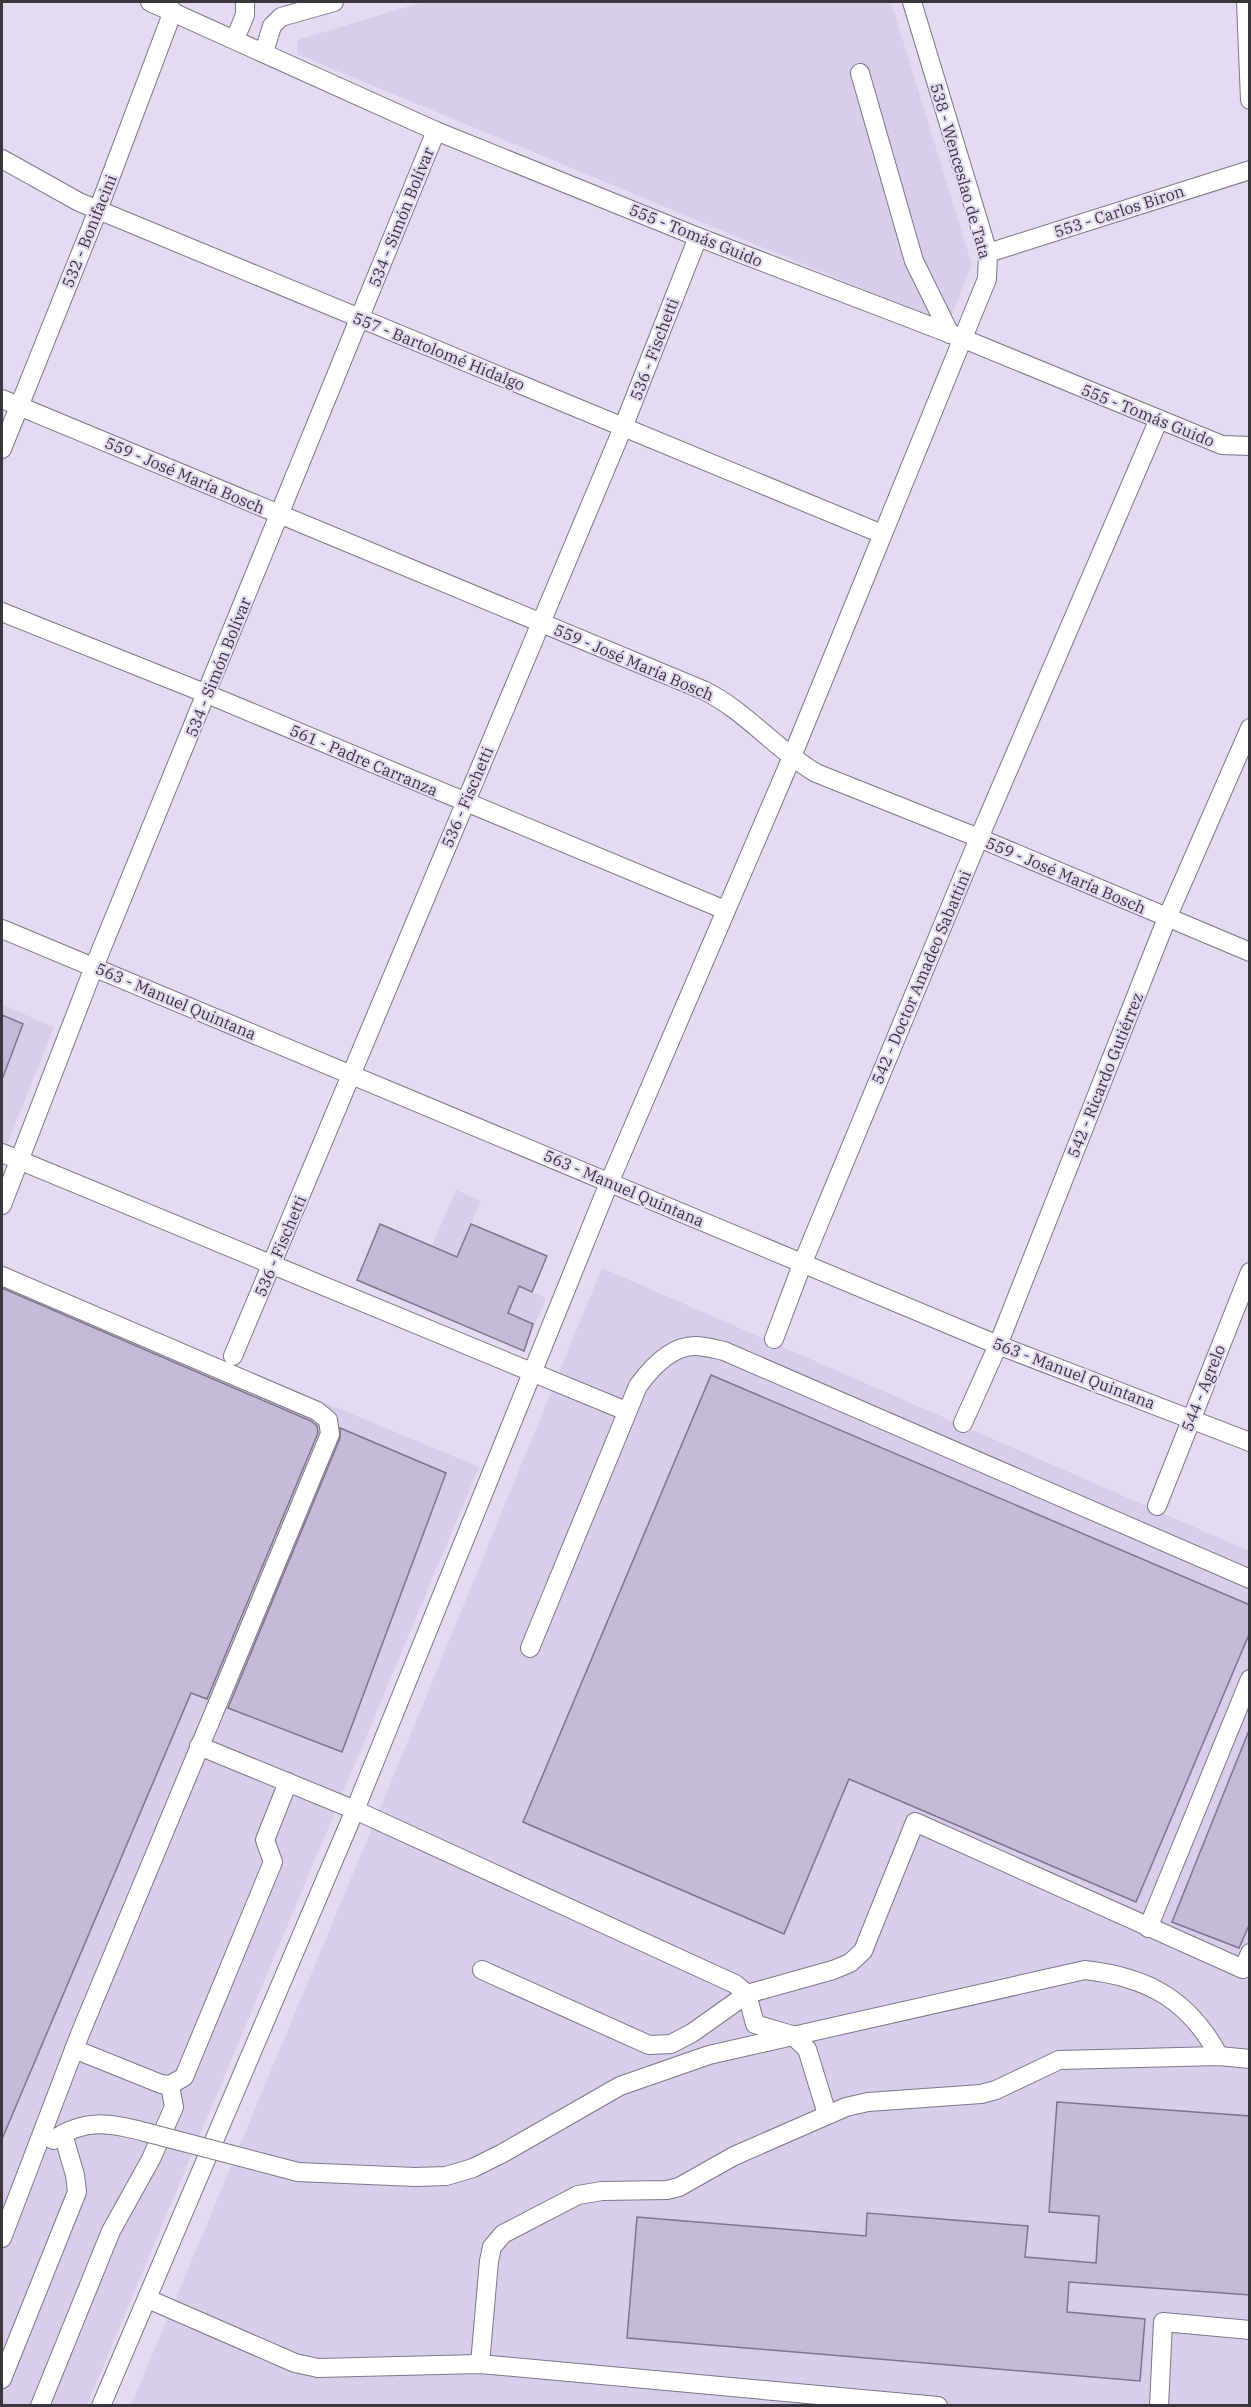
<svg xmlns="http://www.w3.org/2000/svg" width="1251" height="2407" font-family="'IBM Plex Serif',serif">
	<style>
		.built { fill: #d7ceea }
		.building { fill: #c5bbd9; stroke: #7c7689; stroke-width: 1.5 }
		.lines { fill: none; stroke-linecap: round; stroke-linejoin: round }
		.minor-casing { stroke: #7c7589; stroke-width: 20 }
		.minor { stroke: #fff; stroke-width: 18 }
		.minor-bridge-casing { stroke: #7c7589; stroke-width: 20; stroke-linecap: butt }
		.minor-bridge { stroke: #fff; stroke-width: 18 }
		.labels { text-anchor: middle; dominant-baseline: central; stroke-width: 4.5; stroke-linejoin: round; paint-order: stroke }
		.street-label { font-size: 16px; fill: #39363e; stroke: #e2dbf1 }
	</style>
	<rect width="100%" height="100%" fill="#e2dbf1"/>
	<g class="built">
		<polygon points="423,2 891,2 972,265 951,317 940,321 297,54 298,40"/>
		<polygon points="2,1005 54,1027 2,1157"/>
		<polygon points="456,1190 481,1201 456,1259 546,1298 524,1351 408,1301"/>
		<polygon points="2,1268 479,1467 87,2405 2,2405"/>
		<polygon points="602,1268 1249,1551 1249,2405 131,2406 375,1821"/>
	</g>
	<g class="building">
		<polygon points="2,1015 23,1024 3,1077 2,1076"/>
		<polygon points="380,1224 457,1257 471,1224 547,1256 532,1292 519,1286 508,1313 533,1324 524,1351 357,1280"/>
		<polygon points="2,1288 311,1421 317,1426 318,1433 207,1699 191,1693 2,2139"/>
		<polygon points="711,1375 1250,1605 1250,1632 1136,1902 849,1779 784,1934 523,1822"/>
		<polygon points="340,1428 446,1473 342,1752 228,1708 340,1438"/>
		<polygon points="1250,1728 1250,1923 1239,1948 1172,1922"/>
		<polygon points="1057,2102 1250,2116 1250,2295 1069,2282 1067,2312 1145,2319 1140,2381 627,2338 637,2217 866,2236 867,2213 1028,2226 1025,2257 1096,2263 1099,2216 1049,2212"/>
	</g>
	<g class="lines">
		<g class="minor-casing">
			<g id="minor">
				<polyline points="150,2 436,131 698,237 964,339 1222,445 1250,446"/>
				<polyline points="1246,2 1250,100"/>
				<polyline points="235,39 245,15 245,2"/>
				<polyline points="264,52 272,26 281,17 334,2"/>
				<polyline points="860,73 914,261 950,334"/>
				<polyline points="2,159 79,202 882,534"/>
				<polyline points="988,253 1250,170"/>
				<path d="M2 399 703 690C745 710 775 749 816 773L979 838 1250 952"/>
				<polyline points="2,449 98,210 173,11"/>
				<polyline points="2,612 207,694 725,910"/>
				<polyline points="2,929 998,1345 1250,1442"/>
				<polyline points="2,1153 626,1411"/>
				<polyline points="2,1205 94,967 436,131"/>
				<polyline points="2,1276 317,1411 328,1420 330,1434 80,2034 2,2238"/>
				<polyline points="774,1339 803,1262 979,838 1159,419"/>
				<polyline points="233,1356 624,425 698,237"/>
				<polyline points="963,1423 998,1345 1167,918 1250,728"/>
				<polyline points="1157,1506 1250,1272"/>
				<path d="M530 1648 638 1386C651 1368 671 1346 695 1346 704 1346 715 1349 724 1351L1250 1579"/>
				<polyline points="199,1746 355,1810 735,1984 747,1994 755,2024 792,2035 807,2049 827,2114"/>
				<polyline points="1148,1928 1250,1679"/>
				<polyline points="482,1970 649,2045 671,2044 692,2033 747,1994 833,1970 850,1963 863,1951 915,1822 1243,1969 1250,1953"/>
				<polyline points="74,2049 161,2084 170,2085 184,2077 273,1862 265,1840 288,1782"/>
				<path d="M53 2140C85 2118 110 2123 145 2132"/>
				<path d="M298 2172 415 2177 446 2176 473 2168 503 2153 620 2086 709 2055 1085 1970C1148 1977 1189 2000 1219 2056"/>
				<polyline points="148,2299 295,2363 318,2368 480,2364 938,2406"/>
				<polyline points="480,2364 489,2261 492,2247 503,2234 578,2195 602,2191 667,2190 679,2187 734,2156 846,2107 868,2102 981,2094 996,2090 1059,2060 1219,2056 1250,2059"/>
				<polyline points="2,2379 77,2192 75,2175 63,2134"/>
				<polyline points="40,2406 111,2231 151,2159 174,2107 170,2085"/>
				<polyline points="101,2406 355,1810 609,1183 791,759 987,279 988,253 912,2"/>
				<polyline points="1159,2406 1163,2322 1250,2330"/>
			</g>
		</g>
		<use href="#minor" class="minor"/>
		<g class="minor-bridge-casing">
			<polyline id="minor-bridge" points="145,2132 298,2172"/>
		</g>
		<use href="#minor-bridge" class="minor-bridge"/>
	</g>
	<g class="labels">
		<g class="street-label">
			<text transform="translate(961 171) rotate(74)">538 - Wenceslao de Tata</text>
			<text transform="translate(1119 211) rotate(-18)">553 - Carlos Biron</text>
			<text transform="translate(401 217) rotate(-68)">534 - Simón Bolívar</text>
			<text transform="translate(89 231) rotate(-68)">532 - Bonifacini</text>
			<text transform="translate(696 235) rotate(22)">555 - Tomás Guido</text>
			<text transform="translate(654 349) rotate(-69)">536 - Fischetti</text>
			<text transform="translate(439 351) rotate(22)">557 - Bartolomé Hidalgo</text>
			<text transform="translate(1148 415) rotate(22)">555 - Tomás Guido</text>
			<text transform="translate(185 475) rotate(23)">559 - José María Bosch</text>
			<text transform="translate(634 662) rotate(23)">559 - José María Bosch</text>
			<text transform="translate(218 667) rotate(-68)">534 - Simón Bolívar</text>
			<text transform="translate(364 760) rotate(23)">561 - Padre Carranza</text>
			<text transform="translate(467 797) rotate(-67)">536 - Fischetti</text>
			<text transform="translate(1066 875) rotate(23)">559 - José María Bosch</text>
			<text transform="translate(921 977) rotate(-67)">542 - Doctor Amadeo Sabattini</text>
			<text transform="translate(176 1001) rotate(23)">563 - Manuel Quintana</text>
			<text transform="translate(1105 1075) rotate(-68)">542 - Ricardo Gutiérrez</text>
			<text transform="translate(624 1188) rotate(23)">563 - Manuel Quintana</text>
			<text transform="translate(280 1246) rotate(-67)">536 - Fischetti</text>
			<text transform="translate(1074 1373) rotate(21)">563 - Manuel Quintana</text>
			<text transform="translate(1203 1388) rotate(-68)">544 - Agrelo</text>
		</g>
	</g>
	<rect width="1251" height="2407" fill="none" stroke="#39363e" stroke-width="6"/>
</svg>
